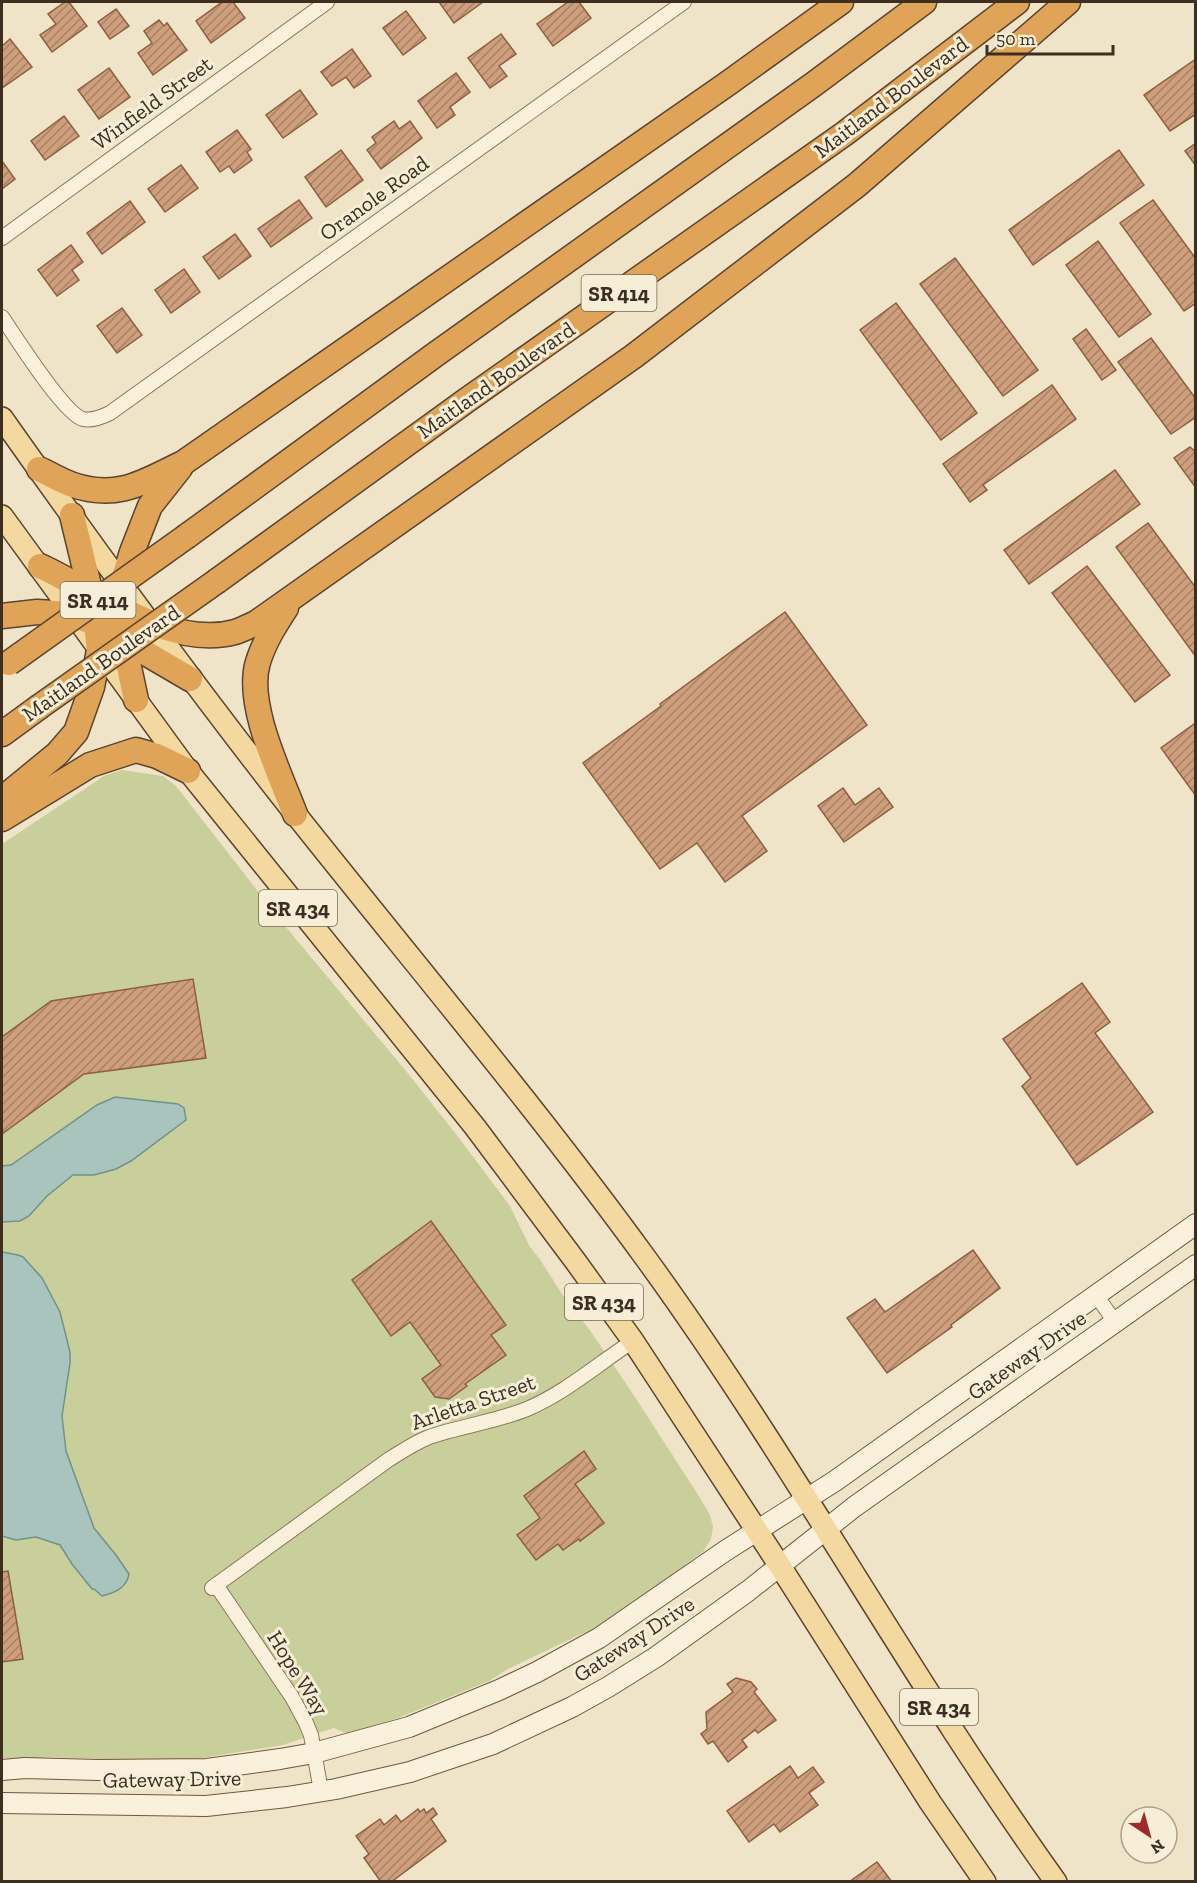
<svg xmlns="http://www.w3.org/2000/svg" width="1197" height="1883" font-family="'Zilla Slab',serif">
	<style>
		.grass { fill: #c9cf9b }
		.water { fill: #a9c4bc; stroke: #6f938a; stroke-width: 1.5 }
		.building { fill: url(#building-hatch); stroke: #8d5f41; stroke-width: 1.5 }
		.lines { fill: none; stroke-linecap: round; stroke-linejoin: round }
		.street-casing { stroke: #8d765c; stroke-width: 16 }
		.secondary-casing { stroke: #6f573f; stroke-width: 22 }
		.primary-casing { stroke: #5b4430; stroke-width: 24 }
		.highway-casing { stroke: #5b4430; stroke-width: 27 }
		.street { stroke: #faf1dc; stroke-width: 14 }
		.secondary { stroke: #faf1dc; stroke-width: 20 }
		.primary { stroke: #f3d9a0; stroke-width: 21 }
		.highway { stroke: #e0a458; stroke-width: 24 }
		.highway-bridge-casing { stroke: #5b4430; stroke-width: 27; stroke-linecap: butt }
		.highway-bridge { stroke: #e0a458; stroke-width: 24 }
		.labels { text-anchor: middle; dominant-baseline: central; stroke-width: 6; stroke-linejoin: round; paint-order: stroke }
		.shield { fill: #f7eed8; stroke: #756857; stroke-width: 1.5 }
		.shield-label { font-size: 21px; font-weight: bold; fill: #3d2e20 }
		.street-label { font-size: 22px; fill: #3d2e20; stroke: #f7eed8 }
	</style>
	<defs>
		<pattern id="building-hatch" width="6" height="6" patternUnits="userSpaceOnUse" patternTransform="scale(1.5)"><rect width="6" height="6" fill="#cf9f7d"/><path d="M-1 1l2-2M0 6l6-6M5 7l2-2" fill="none" stroke="#a98266"/></pattern>
	</defs>
	<rect width="100%" height="100%" fill="#f0e4c8"/>
	<polygon class="grass" points="122,770 163,776 176,786 285,926 406,1071 456,1134 510,1206 530,1247 539,1258 564,1297 589,1329 631,1391 697,1493 710,1515 713,1527 711,1539 704,1551 660,1584 598,1626 508,1669 489,1681 398,1718 348,1734 334,1728 283,1745 196,1759 153,1761 49,1757 28,1759 2,1758 2,844 104,776"/>
	<g class="water">
		<polygon points="115,1097 178,1104 184,1108 186,1120 131,1161 116,1169 94,1175 73,1175 47,1196 29,1216 20,1221 2,1222 2,1166 11,1165 97,1105"/>
		<path d="M2 1252 18 1255 23 1257 42 1278 60 1312 70 1352V1363L62 1416 66 1451 94 1528 116 1555 129 1574C127 1588 114 1593 102 1596L94 1589H92L72 1564 60 1545 36 1537 16 1540 2 1536Z"/>
	</g>
	<g class="building">
		<polygon points="65,2 69,2 87,26 52,52 40,35 56,24 48,14"/>
		<polygon points="222,2 233,2 245,18 211,43 196,21"/>
		<polygon points="439,2 483,2 454,23"/>
		<polygon points="568,2 579,2 591,18 553,46 537,24"/>
		<polygon points="116,9 129,26 110,39 98,22"/>
		<polygon points="406,11 426,38 403,55 383,28"/>
		<polygon points="159,20 164,26 167,23 187,50 153,75 138,53 152,43 144,31"/>
		<polygon points="501,34 516,54 499,66 507,76 490,88 468,58"/>
		<polygon points="10,39 32,67 2,88 2,46"/>
		<polygon points="352,49 371,76 354,88 346,77 332,86 321,72"/>
		<polygon points="1196,59 1196,114 1170,131 1144,95"/>
		<polygon points="109,68 130,97 99,119 78,90"/>
		<polygon points="456,73 470,92 450,107 455,115 437,128 418,101"/>
		<polygon points="300,90 317,114 283,138 266,115"/>
		<polygon points="64,116 79,136 45,160 31,141"/>
		<polygon points="394,121 399,129 410,121 422,138 381,169 367,150 376,143 372,137"/>
		<polygon points="237,130 251,149 247,152 252,160 234,173 229,166 220,172 206,152"/>
		<polygon points="1196,143 1196,166 1185,151"/>
		<polygon points="341,150 363,180 326,207 305,177"/>
		<polygon points="1119,150 1144,185 1033,265 1009,230"/>
		<polygon points="2,161 15,179 2,189"/>
		<polygon points="181,165 198,188 165,212 148,189"/>
		<polygon points="299,200 312,218 271,247 258,229"/>
		<polygon points="1153,200 1196,259 1196,303 1184,311 1120,223"/>
		<polygon points="130,201 145,222 102,254 87,233"/>
		<polygon points="235,234 251,256 219,279 203,257"/>
		<polygon points="1098,241 1151,314 1119,337 1066,265"/>
		<polygon points="71,245 83,262 72,270 79,280 57,296 38,270"/>
		<polygon points="955,258 1038,370 1003,396 920,284"/>
		<polygon points="184,269 200,292 171,313 155,290"/>
		<polygon points="896,303 977,413 941,440 860,330"/>
		<polygon points="122,308 142,335 117,353 97,326"/>
		<polygon points="1086,329 1116,370 1102,380 1073,339"/>
		<polygon points="1151,338 1196,399 1196,417 1171,434 1118,362"/>
		<polygon points="1052,385 1076,419 983,485 987,490 970,502 943,464"/>
		<polygon points="1190,447 1196,452 1196,488 1174,458"/>
		<polygon points="1115,470 1140,504 1029,584 1004,550"/>
		<polygon points="1148,523 1196,588 1196,657 1116,547"/>
		<polygon points="1087,566 1170,675 1135,702 1052,593"/>
		<polygon points="785,612 867,725 742,816 767,851 725,882 697,843 660,869 583,763 661,706 660,704"/>
		<polygon points="1194,724 1196,726 1196,796 1161,748"/>
		<polygon points="843,788 855,805 879,788 893,807 844,842 818,806"/>
		<polygon points="193,979 206,1058 84,1074 2,1134 2,1037 51,1001"/>
		<polygon points="1082,983 1110,1022 1095,1033 1153,1112 1077,1165 1022,1086 1031,1078 1003,1039"/>
		<polygon points="431,1221 506,1325 491,1335 506,1355 465,1384 467,1386 449,1399 435,1397 422,1379 441,1365 410,1322 391,1336 352,1280"/>
		<polygon points="973,1250 1000,1288 951,1325 952,1327 887,1373 847,1318 875,1299 885,1312"/>
		<polygon points="584,1451 596,1469 575,1484 604,1523 580,1541 579,1539 563,1550 558,1544 536,1560 517,1535 540,1518 524,1496"/>
		<polygon points="8,1571 23,1659 2,1662 2,1572"/>
		<polygon points="736,1678 751,1682 757,1689 754,1692 776,1720 758,1733 755,1730 742,1740 747,1747 728,1762 713,1741 708,1744 701,1734 707,1729 706,1712 733,1692 727,1684"/>
		<polygon points="790,1766 798,1778 813,1767 824,1782 809,1793 818,1805 780,1832 774,1824 749,1842 727,1811"/>
		<polygon points="433,1808 437,1814 431,1819 446,1841 391,1882 381,1882 364,1858 369,1854 356,1836 380,1819 384,1825 396,1815 401,1822 418,1809 420,1812 424,1809 426,1813"/>
		<polygon points="877,1862 892,1882 849,1882"/>
	</g>
	<g class="lines">
		<g class="street-casing">
			<g id="street">
				<polyline points="2,238 327,2"/>
				<path d="M2 317C15 336 64 414 83 419 92 421 102 417 110 413L684 2"/>
				<polyline points="1096,1295 1115,1322"/>
				<polyline points="216,1585 292,1697 306,1723 311,1735 321,1791"/>
				<path d="M212 1588 388 1460C401 1452 414 1443 429 1437 461 1426 495 1422 527 1409 565 1393 598 1364 633 1341"/>
			</g>
		</g>
		<g class="secondary-casing">
			<g id="secondary">
				<polyline points="2,1770 25,1768 98,1770 207,1769 280,1759 314,1753 409,1727 499,1690 537,1672 599,1638 725,1551 835,1481 1196,1224"/>
				<polyline points="2,1803 206,1806 287,1797 336,1789 410,1772 493,1744 572,1707 608,1687 656,1657 748,1591 854,1507 1196,1265"/>
			</g>
		</g>
		<g class="primary-casing">
			<g id="primary">
				<path d="M2 418C96 551 192 683 293 811 412 961 535 1106 647 1260 793 1461 911 1680 1056 1882"/>
				<polyline points="2,516 188,771 475,1127 576,1262 633,1341 780,1566 930,1802 985,1882"/>
			</g>
		</g>
		<g class="highway-casing">
			<g id="highway">
				<path d="M39 469C50 474 61 481 73 485 119 500 143 482 183 463L727 84 841 2"/>
				<polyline points="187,536 436,354 814,84 924,2"/>
				<path d="M40 566C95 591 170 650 235 632 242 630 249 626 256 623L634 356 857 185 1068 2"/>
				<polyline points="217,581 467,400 844,134 1017,2"/>
				<path d="M286 608C275 625 264 642 258 662 245 704 280 774 295 814"/>
				<polyline points="2,616 37,612 72,614 96,624 190,679"/>
				<polyline points="136,700 123,639 120,609 122,584 132,552 150,506 180,468"/>
				<polyline points="2,734 39,707"/>
				<polyline points="2,799 57,754 76,732 92,687 99,650 96,624 91,594 72,515"/>
				<polyline points="2,819 90,765 136,750 157,756 188,771"/>
			</g>
		</g>
		<use href="#street" class="street"/>
		<use href="#secondary" class="secondary"/>
		<use href="#primary" class="primary"/>
		<use href="#highway" class="highway"/>
		<g class="highway-bridge-casing">
			<g id="highway-bridge">
				<polyline points="9,663 187,536"/>
				<polyline points="39,707 217,581"/>
			</g>
		</g>
		<use href="#highway-bridge" class="highway-bridge"/>
	</g>
	<g class="labels">
		<g class="shield">
			<rect x="581.5" y="275" width="75" height="36" rx="4.5"/>
			<rect x="60.5" y="582" width="75" height="36" rx="4.5"/>
			<rect x="259" y="890" width="78" height="36" rx="4.5"/>
			<rect x="565" y="1284" width="78" height="36" rx="4.5"/>
			<rect x="900" y="1689" width="78" height="36" rx="4.5"/>
		</g>
		<g class="shield-label">
			<text x="619" y="293">SR 414</text>
			<text x="98" y="600">SR 414</text>
			<text x="298" y="908">SR 434</text>
			<text x="604" y="1302">SR 434</text>
			<text x="939" y="1707">SR 434</text>
		</g>
		<g class="street-label">
			<text transform="translate(891 97) rotate(-37)">Maitland Boulevard</text>
			<text transform="translate(152 103) rotate(-36)">Winfield Street</text>
			<text transform="translate(374 198) rotate(-36)">Oranole Road</text>
			<text transform="translate(496 380) rotate(-35)">Maitland Boulevard</text>
			<text transform="translate(101 663) rotate(-35)">Maitland Boulevard</text>
			<text transform="translate(1027 1355) rotate(-35)">Gateway Drive</text>
			<text transform="translate(473 1402) rotate(-19)">Arletta Street</text>
			<text transform="translate(634 1639) rotate(-33)">Gateway Drive</text>
			<text transform="translate(298 1673) rotate(58)">Hope Way</text>
			<text transform="translate(172 1779) rotate(-1)">Gateway Drive</text>
		</g>
	</g>
	<rect width="1197" height="1883" fill="none" stroke="#3d2e20" stroke-width="6"/>
	<g transform="translate(1149 1835) rotate(144)"><circle r="28" fill="#f7eed8" stroke="#ada18e" stroke-width="1.5"/>
	<path d="M0-4.5L10 22L0 15L-10 22Z" fill="#9e2a2b"/>
	<text y="-9" font-size="16" font-weight="bold" text-anchor="middle" fill="#3d2e20">N</text>
	</g>
	<path d="M987 45v9h126v-9" fill="none" stroke="#3d2e20" stroke-width="3"/>
	<text x="996" y="45" font-size="18" fill="#3d2e20" stroke="#f7eed8" stroke-width="4.5" paint-order="stroke">50 m</text>
</svg>
